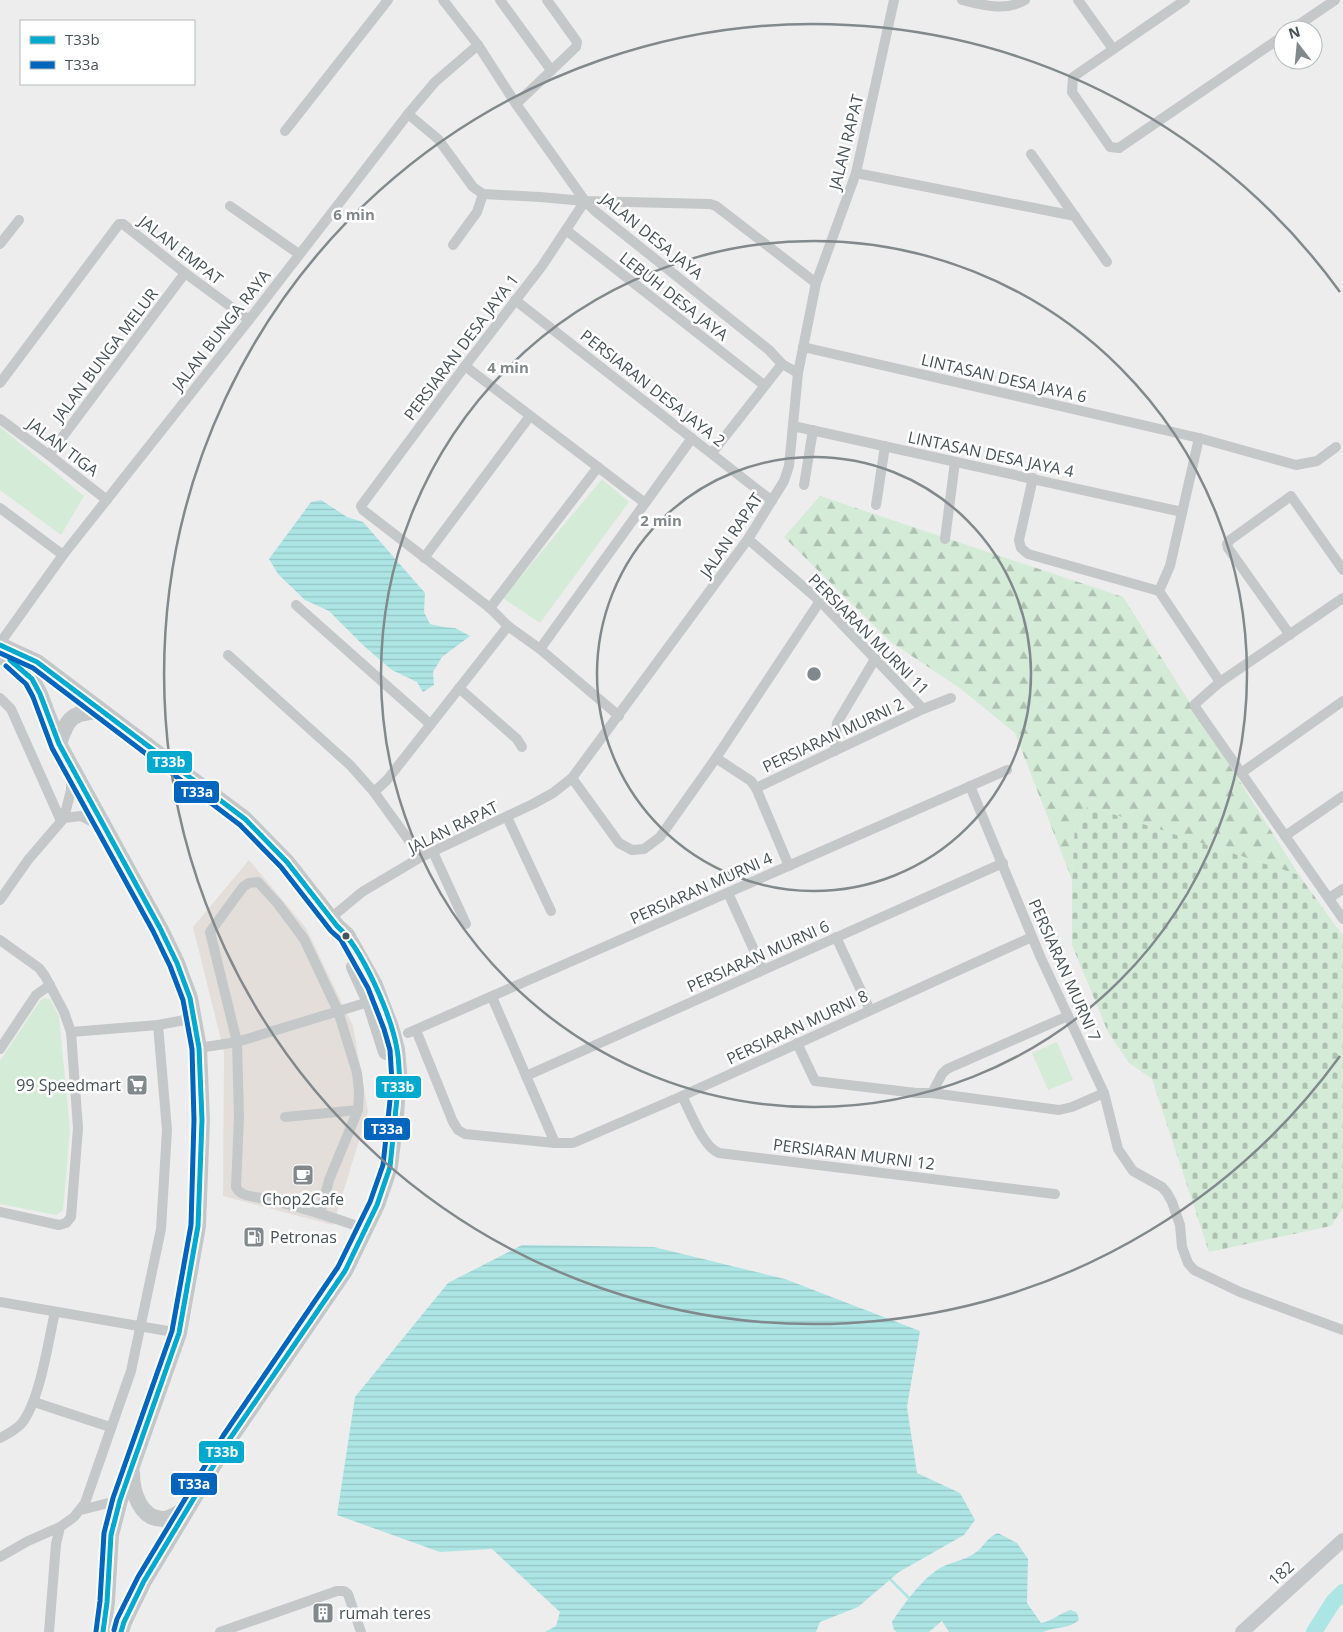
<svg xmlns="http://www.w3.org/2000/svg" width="1343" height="1632" font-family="'Open Sans',sans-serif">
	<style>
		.commercial { fill: #e3deda }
		.green { fill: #d4ebd7 }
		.forest { fill: url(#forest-firs) }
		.cemetery { fill: url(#cemetery-stones) }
		.water { fill: url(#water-rules) }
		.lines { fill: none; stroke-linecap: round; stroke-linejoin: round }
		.stream { stroke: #ace5e3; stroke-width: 2.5 }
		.river { stroke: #ace5e3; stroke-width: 16 }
		.street { stroke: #c5c8c8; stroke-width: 10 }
		.secondary { stroke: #c5c8ca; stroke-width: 14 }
		.primary { stroke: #c3c7c8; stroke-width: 16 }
		.bus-1-casing { stroke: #fff; stroke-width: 9 }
		.bus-2-casing { stroke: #fff; stroke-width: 9 }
		.bus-1 { stroke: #00a9ce; stroke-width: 5 }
		.bus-2 { stroke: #0065bd; stroke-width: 5 }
		.ring { fill: none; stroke: #81898c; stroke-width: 2.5 }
		.bus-dot { fill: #475357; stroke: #fff; stroke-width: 2 }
		.labels { text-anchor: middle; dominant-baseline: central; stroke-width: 5; stroke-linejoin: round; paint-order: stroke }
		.street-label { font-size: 16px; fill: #475357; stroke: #fff }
		.poi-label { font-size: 16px; fill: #475357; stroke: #fff; text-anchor: start }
		.centre { fill: #81898c; stroke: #fff; stroke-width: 2.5 }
		.ring-label { font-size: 15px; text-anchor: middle; font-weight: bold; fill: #81898c; stroke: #fff; stroke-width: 5; stroke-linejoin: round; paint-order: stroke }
		.line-badge { stroke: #fff; stroke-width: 2 }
		.badge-label { font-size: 14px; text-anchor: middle; font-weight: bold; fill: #fff }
	</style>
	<defs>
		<pattern id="forest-firs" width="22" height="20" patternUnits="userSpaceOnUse" patternTransform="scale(1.25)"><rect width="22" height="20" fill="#d4ebd7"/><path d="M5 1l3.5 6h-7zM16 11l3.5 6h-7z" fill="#aec1b1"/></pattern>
		<pattern id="cemetery-stones" width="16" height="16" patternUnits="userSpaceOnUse" patternTransform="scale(1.25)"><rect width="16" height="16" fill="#d4ebd7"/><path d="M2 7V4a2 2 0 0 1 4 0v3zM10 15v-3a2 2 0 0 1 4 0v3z" fill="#aec1b1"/></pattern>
		<pattern id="water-rules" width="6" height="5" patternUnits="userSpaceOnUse" patternTransform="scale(1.25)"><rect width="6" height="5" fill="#ace5e3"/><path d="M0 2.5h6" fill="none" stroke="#95c6c5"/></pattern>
	</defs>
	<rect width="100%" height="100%" fill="#eeeded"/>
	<polygon class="commercial" points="249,860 306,928 353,1026 368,1112 333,1225 223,1196 224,1052 193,927"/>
	<g class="green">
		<polygon points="0,427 84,496 61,535 0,490"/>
		<polygon points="602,479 629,502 540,623 503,598"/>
		<polygon points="44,998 50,999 59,1016 70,1130 63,1210 56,1215 0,1204 0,1061 39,1002"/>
		<polygon points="1057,1042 1073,1080 1048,1090 1032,1053"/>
	</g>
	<polygon class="forest" points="820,496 1123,597 1299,875 1088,806 1075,823 1072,880 1015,733 961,689 891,642 784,537"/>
	<polygon class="cemetery" points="1088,806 1299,875 1341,933 1343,936 1343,1208 1331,1226 1209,1252 1152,1079 1129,1063 1108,1032 1072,945 1072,880 1075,823"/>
	<g class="water">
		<polygon points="321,500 347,517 363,522 425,593 424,612 430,624 443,627 455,628 470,636 442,657 433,672 434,685 423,692 417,682 392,670 364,646 329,611 305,600 278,574 269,559 311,502"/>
		<polygon points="522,1245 654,1247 785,1279 920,1331 907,1407 917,1473 960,1493 975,1520 964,1535 899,1572 858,1607 820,1622 816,1632 545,1632 556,1626 560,1612 492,1549 440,1552 337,1515 355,1397 448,1283"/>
		<path d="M998 1533 1017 1543 1028 1559 1027 1603 1041 1623C1053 1621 1059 1613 1071 1610L1077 1613 1079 1620C1067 1630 1057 1626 1043 1632H949L942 1621 929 1632H897L894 1630 892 1622C903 1605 924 1576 942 1567 952 1562 965 1560 975 1553 984 1547 987 1537 998 1533Z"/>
	</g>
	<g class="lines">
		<polyline class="stream" points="891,1580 909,1598"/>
		<polyline class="river" points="1314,1632 1333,1602 1343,1592"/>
		<g class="street">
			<polyline points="443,0 478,45 516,104 585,201 595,211 769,350 782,364 798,373"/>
			<polyline points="500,0 551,70"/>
			<path d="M962 0C983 5 1005 12 1025 0"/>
			<polyline points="1078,0 1113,49"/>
			<polyline points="1185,0 1073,77 1072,92 1110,147 1119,148 1283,36"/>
			<polyline points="1291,30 1335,0"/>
			<polyline points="516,104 576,47 577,42 575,39 547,0"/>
			<polyline points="408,114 438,139 473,187 483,194 540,197 585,201 710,204 716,206 816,283"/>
			<polyline points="285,131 388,0"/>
			<polyline points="1031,154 1107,262"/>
			<polyline points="856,173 1075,216"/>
			<polyline points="585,201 542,266 465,366 361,506 363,510 490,608 508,626 540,649 619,716"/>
			<polyline points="230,206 299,254"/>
			<polyline points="566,230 764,385"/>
			<polyline points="0,244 19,220"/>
			<polyline points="453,245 477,212 483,194"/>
			<polyline points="515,300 772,501"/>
			<polyline points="803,347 1199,438 1296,465 1317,461 1336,447"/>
			<polyline points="465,366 645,503"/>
			<polyline points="0,383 119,224 123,224 185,273 249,320"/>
			<polyline points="0,419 49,455 107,500"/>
			<polyline points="793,426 1182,512"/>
			<polyline points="712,453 782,364"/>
			<polyline points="49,455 185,273"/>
			<polyline points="1033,478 1019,540 1021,548 1028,554 1159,591"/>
			<polyline points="804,485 813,430"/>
			<polyline points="876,505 885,446"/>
			<polyline points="0,508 63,555"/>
			<polyline points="748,539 820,601 923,709"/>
			<polyline points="945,539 955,462"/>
			<polyline points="424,558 530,416"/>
			<polyline points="1159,591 1170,566 1199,438"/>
			<polyline points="1159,591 1220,682"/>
			<polyline points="1343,598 1220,682 1195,704 1196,708 1343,919"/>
			<polyline points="296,605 430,724"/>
			<polyline points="490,608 598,467"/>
			<polyline points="1290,635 1228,548 1227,544 1230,540 1291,496 1343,570"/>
			<polyline points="0,643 63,555 249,320 408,114 435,82 478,45"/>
			<polyline points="540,649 692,438"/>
			<polyline points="228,655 350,765 374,792 421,857"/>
			<polyline points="459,688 517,739 522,747"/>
			<polyline points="0,698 11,709 61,821"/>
			<polyline points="835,751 837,723 875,659"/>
			<polyline points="716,758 751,781 756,788 789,866"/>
			<polyline points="1241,773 1343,701"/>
			<polyline points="572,778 619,843 632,850 644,849 660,837 716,758 820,601"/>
			<polyline points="970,786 1040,956 1104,1093 1118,1149 1133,1171 1162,1187 1167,1193 1172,1202 1180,1225 1182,1247 1188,1263 1194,1270 1240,1292 1343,1330"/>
			<polyline points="756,788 923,709 951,698"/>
			<polyline points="374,792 387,780 508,626"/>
			<polyline points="507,817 551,911"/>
			<polyline points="64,818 71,790 71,770"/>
			<polyline points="1285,836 1343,796"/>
			<polyline points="433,852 466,924"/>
			<polyline points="728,893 763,970"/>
			<polyline points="1329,898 1343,889"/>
			<polyline points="0,900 28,860 64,818 81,816 103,827"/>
			<polyline points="332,917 362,892 421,857 533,804 553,793 572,778 748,539 784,481 789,466 798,373 816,283 856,173 894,0"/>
			<polyline points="836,937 870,1010"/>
			<polyline points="0,940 39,968 45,976 64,1012 71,1032 78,1128 71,1217 66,1223 59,1225 0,1212"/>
			<polyline points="492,997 555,1143"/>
			<polyline points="416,1030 453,1122 458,1130 465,1134 555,1143 573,1143 682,1096 1032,937"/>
			<polyline points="71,1032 158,1025 195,1018"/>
			<polyline points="408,1033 1007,770"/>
			<polyline points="797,1043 815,1081 916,1093 932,1093 942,1074 947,1069 1068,1016"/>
			<polyline points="199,1048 237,1042 375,1000"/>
			<polyline points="0,1049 36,995 50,985"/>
			<polyline points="526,1076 1003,863"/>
			<polyline points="932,1093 1059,1110 1072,1107 1104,1093"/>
			<path d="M682 1096C690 1111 703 1147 719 1153L1055 1194"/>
			<polyline points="285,1117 358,1110"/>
			<path d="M320 1214 329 1180 358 1110 359 1091 357 1073 338 1011 304 939 278 904 258 882 249 883 243 887 210 932 237 1042 239 1117 236 1187C240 1196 251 1196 260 1198 296 1205 331 1217 366 1229"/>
			<polyline points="0,1302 179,1333"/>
			<polyline points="34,1402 110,1427"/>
			<path d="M0 1438C8 1434 16 1430 22 1423 40 1400 48 1342 55 1312"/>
			<polyline points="81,1510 120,1500"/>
			<polyline points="0,1557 28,1541 60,1527"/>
			<polyline points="49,1632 56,1544 60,1527 74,1517 85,1503 131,1371 161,1229 167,1130 158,1025"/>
			<polyline points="220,1632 337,1591 344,1591 348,1594 361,1632"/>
		</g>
		<polyline class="secondary" points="1242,1632 1343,1540"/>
		<g class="primary">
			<polyline points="0,645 37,662 245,819 287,862 337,926 347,935 375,985 391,1027 397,1049 400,1083 398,1088 396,1115 390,1167 377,1205 345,1271 229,1440 144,1581 124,1622 121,1632"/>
			<polyline points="0,655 21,668 32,679 40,694 59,744 160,928 177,963 190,998 199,1048 202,1120 198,1226 179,1333 120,1500 111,1535 107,1602 103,1632"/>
			<path d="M59 744C68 716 72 713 101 711"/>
			<polyline points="354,967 370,1002 386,1052"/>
			<path d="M132 1473C132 1491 140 1520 164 1519 174 1518 181 1511 188 1506"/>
		</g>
		<g class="bus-1-casing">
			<g id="bus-1">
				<path d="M0 645 37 662 245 819 287 862 337 926C362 948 391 1015 397 1049 399 1060 399 1072 400 1083L398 1088 390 1167 377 1205 345 1271 229 1440 144 1581 124 1622 121 1632"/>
				<polyline points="10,660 32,679 40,694 59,744 160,928 177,963 190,998 199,1048 202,1120 198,1226 179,1333 120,1500 111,1535 107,1602 103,1632"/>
			</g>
		</g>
		<g class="bus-2-casing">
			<g id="bus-2">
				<polyline points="0,653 33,668 240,825 281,867 331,931 341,940 368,988 384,1029 390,1050 392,1082 383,1165 370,1202 338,1267 223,1436 138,1577 117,1619 114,1630"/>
				<polyline points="6,666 26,684 33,697 52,748 153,931 170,966 183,1000 192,1049 194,1120 191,1225 172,1331 113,1498 104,1533 100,1601 96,1631"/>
			</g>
		</g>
		<use href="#bus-1" class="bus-1"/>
		<use href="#bus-2" class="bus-2"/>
	</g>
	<g class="ring">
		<circle cx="814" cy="674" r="217"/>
		<circle cx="814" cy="674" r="433"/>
		<path d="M1340 1056A650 650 0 1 1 1340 292"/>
	</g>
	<defs>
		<g id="supermarket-square" transform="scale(1.125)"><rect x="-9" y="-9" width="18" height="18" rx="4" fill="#81898c" stroke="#fff"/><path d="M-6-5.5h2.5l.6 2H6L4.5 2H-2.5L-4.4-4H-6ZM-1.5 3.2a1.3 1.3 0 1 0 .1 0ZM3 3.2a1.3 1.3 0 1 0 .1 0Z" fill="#fff"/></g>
		<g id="cafe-square" transform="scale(1.125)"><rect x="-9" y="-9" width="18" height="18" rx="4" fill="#81898c" stroke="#fff"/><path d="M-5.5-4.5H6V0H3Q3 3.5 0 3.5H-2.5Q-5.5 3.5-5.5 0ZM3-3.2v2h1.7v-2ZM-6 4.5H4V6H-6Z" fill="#fff"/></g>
		<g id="fuel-square" transform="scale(1.125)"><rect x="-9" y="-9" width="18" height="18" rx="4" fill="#81898c" stroke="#fff"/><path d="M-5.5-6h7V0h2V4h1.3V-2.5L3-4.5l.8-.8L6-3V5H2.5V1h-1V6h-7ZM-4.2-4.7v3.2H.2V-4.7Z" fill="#fff"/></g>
		<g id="building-square" transform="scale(1.125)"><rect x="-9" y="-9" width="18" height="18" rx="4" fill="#81898c" stroke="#fff"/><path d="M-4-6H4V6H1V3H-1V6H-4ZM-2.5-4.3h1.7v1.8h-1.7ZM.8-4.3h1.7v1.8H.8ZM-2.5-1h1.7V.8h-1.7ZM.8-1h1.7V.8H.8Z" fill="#fff"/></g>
	</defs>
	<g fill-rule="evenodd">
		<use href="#supermarket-square" x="137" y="1085"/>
		<use href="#cafe-square" x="303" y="1175"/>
		<use href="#fuel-square" x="254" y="1237"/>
		<use href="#building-square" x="323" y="1613"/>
	</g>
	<circle class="bus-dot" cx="346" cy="936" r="4.5"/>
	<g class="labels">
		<g class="street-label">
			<text transform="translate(846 142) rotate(-76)">JALAN RAPAT</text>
			<text transform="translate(652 236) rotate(39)">JALAN DESA JAYA</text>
			<text transform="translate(181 250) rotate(38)">JALAN EMPAT</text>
			<text transform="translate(674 296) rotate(38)">LEBUH DESA JAYA</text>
			<text transform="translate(221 330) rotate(-52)">JALAN BUNGA RAYA</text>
			<text transform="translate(461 347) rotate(-53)">PERSIARAN DESA JAYA 1</text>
			<text transform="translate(105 355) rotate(-53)">JALAN BUNGA MELUR</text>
			<text transform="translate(1004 378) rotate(13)">LINTASAN DESA JAYA 6</text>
			<text transform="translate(653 388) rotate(38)">PERSIARAN DESA JAYA 2</text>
			<text transform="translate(63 447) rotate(37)">JALAN TIGA</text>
			<text transform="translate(991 454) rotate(12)">LINTASAN DESA JAYA 4</text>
			<text transform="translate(731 535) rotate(-56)">JALAN RAPAT</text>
			<text transform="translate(869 634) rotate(45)">PERSIARAN MURNI 11</text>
			<text transform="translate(833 735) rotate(-25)">PERSIARAN MURNI 2</text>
			<text transform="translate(453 827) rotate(-26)">JALAN RAPAT</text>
			<text transform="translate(701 888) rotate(-24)">PERSIARAN MURNI 4</text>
			<text transform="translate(758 956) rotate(-24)">PERSIARAN MURNI 6</text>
			<text transform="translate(1065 970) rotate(66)">PERSIARAN MURNI 7</text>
			<text transform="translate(797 1027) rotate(-25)">PERSIARAN MURNI 8</text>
			<text transform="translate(854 1154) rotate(7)">PERSIARAN MURNI 12</text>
			<text transform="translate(1281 1573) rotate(-42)">182</text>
		</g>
		<g class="poi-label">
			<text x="121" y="1085" text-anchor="end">99 Speedmart</text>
			<text x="303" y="1199" text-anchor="middle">Chop2Cafe</text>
			<text x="270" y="1237">Petronas</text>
			<text x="339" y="1613">rumah teres</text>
		</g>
	</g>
	<circle cx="814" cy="674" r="8" class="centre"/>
	<g class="ring-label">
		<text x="354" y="220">6 min</text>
		<text x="508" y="373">4 min</text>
		<text x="661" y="526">2 min</text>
	</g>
	<g class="line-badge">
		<rect x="146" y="750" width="47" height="24" rx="5" fill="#00a9ce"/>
		<rect x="173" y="780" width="47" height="24" rx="5" fill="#0065bd"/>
		<rect x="375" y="1075" width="47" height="24" rx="5" fill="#00a9ce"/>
		<rect x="363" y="1117" width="48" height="24" rx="5" fill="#0065bd"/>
		<rect x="198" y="1440" width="47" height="24" rx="5" fill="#00a9ce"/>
		<rect x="170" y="1472" width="48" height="24" rx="5" fill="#0065bd"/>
	</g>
	<g class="badge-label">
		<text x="169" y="767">T33b</text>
		<text x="197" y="797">T33a</text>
		<text x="398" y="1092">T33b</text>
		<text x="387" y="1134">T33a</text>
		<text x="222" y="1457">T33b</text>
		<text x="194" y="1489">T33a</text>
	</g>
	<rect x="20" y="20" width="175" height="65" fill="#ffffff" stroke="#b5babc"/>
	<rect x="30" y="36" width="25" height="8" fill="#00a9ce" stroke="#b5babc"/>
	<text x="65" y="45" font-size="15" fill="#475357">T33b</text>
	<rect x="30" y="61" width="25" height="8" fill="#0065bd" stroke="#b5babc"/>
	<text x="65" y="70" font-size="15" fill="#475357">T33a</text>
	<g transform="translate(1298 45) rotate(344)"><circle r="24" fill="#ffffff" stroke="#b5babc"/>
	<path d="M0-4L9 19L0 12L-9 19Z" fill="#81898c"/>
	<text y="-8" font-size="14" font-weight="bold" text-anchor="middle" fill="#475357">N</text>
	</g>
</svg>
